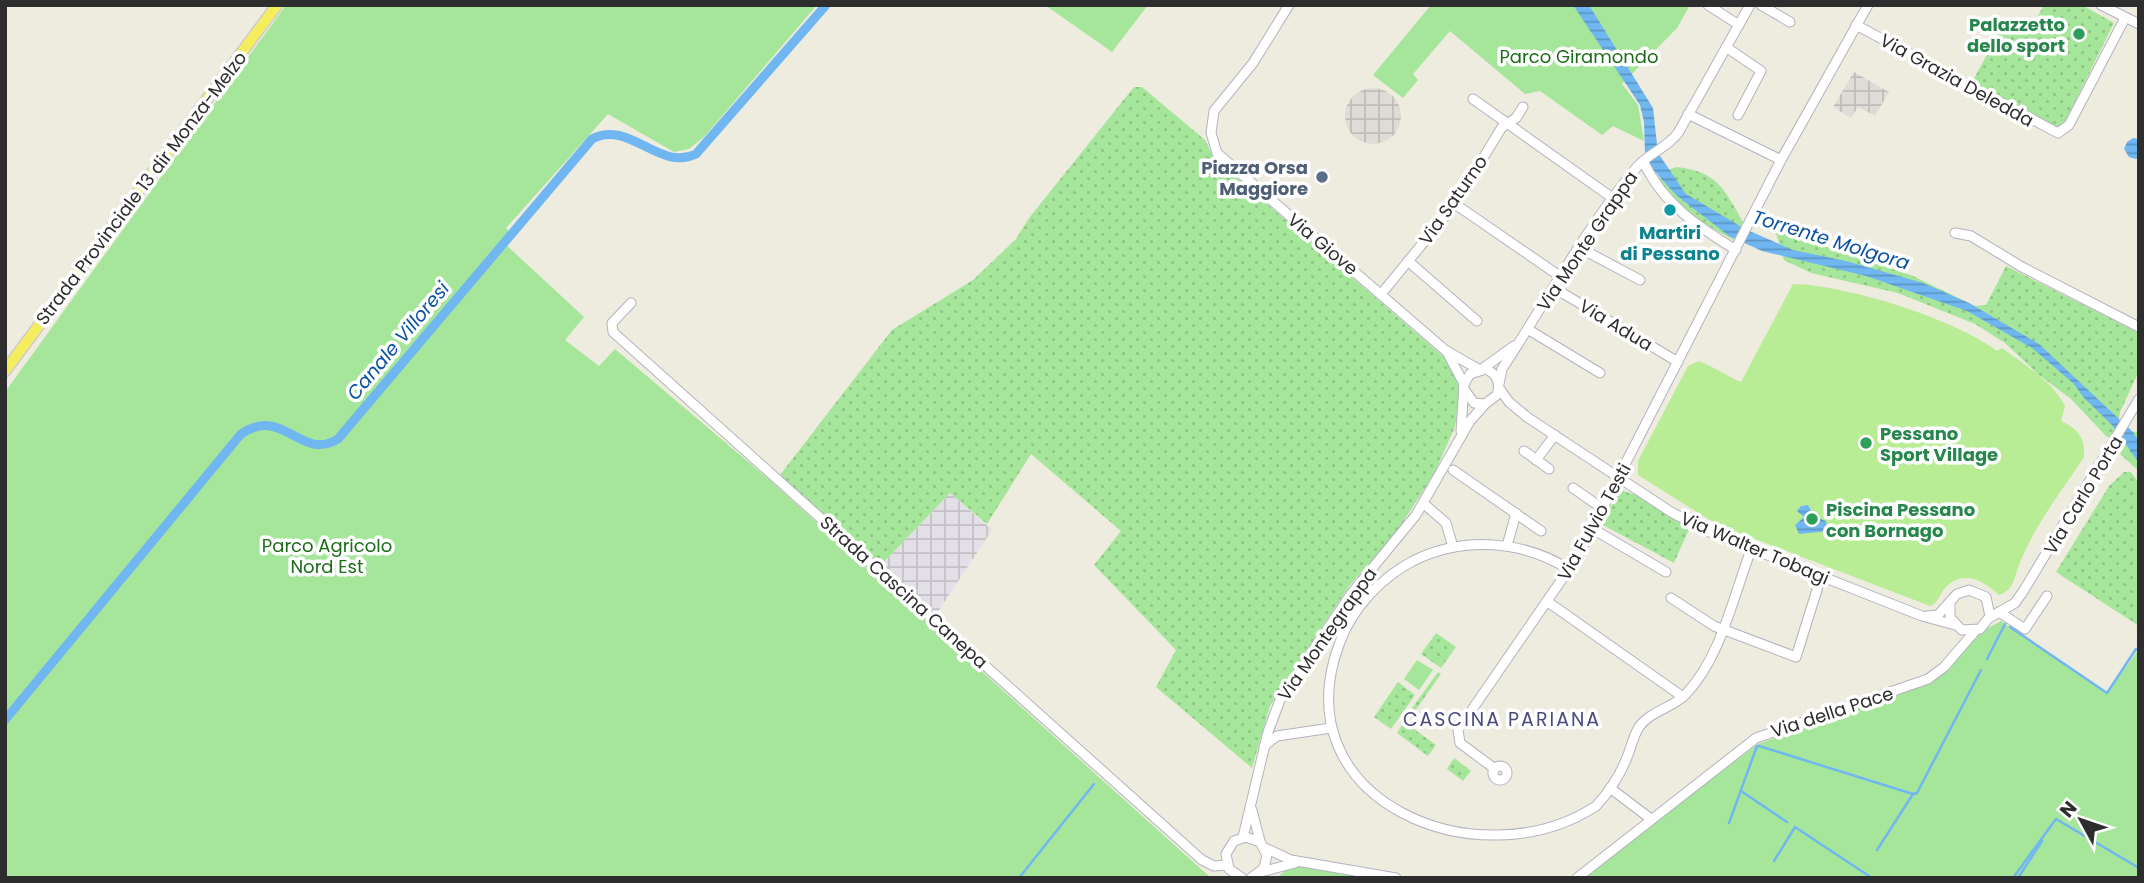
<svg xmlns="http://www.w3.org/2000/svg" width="2144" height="883" font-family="Poppins,sans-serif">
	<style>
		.industrial { fill: url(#industrial-grid) }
		.grass { fill: url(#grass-dots) }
		.park { fill: #a6e69a }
		.pitch { fill: #b8ed96 }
		.plaza { fill: url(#plaza-grid) }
		.water { fill: url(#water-rules) }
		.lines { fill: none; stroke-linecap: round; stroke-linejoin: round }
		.stream { stroke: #70b7f2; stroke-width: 2.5 }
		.canal { stroke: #70b7f2; stroke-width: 9 }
		.minor-casing { stroke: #b3b3c0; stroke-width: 11 }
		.major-casing { stroke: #cdcdcd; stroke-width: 13 }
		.minor { stroke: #fff; stroke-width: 9 }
		.major { stroke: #f4ee5e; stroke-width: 10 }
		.leisure-dot { fill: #2e9e5b; stroke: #fff; stroke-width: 2.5 }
		.service-dot { fill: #5c6f8a; stroke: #fff; stroke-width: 2.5 }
		.culture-dot { fill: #0f9aa8; stroke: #fff; stroke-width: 2.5 }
		.labels { text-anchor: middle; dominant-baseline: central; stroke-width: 7; stroke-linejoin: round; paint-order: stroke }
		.leisure-label { font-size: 18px; font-weight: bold; fill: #27864d; stroke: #fff; text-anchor: start }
		.park-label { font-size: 18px; fill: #1b6d19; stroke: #fff }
		.street-label { font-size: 18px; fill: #2d2d2d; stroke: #fff }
		.service-label { font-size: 18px; font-weight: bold; fill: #4e5e75; stroke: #fff; text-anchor: end }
		.culture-label { font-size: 18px; font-weight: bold; fill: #0d838f; stroke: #fff }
		.water-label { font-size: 19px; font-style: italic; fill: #0a52a3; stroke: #fff }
		.neighbourhood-label { font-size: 19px; letter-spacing: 2px; fill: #4b4b7f; stroke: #fff }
	</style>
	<defs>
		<pattern id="industrial-grid" width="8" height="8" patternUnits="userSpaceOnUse" patternTransform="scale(1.75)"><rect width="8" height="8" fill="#e3dfe7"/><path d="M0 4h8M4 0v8" fill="none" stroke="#c3c0c6"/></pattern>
		<pattern id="grass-dots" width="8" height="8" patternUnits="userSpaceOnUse" patternTransform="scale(1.75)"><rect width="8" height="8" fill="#a6e69a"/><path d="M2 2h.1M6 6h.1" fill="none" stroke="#8fc685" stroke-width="1.8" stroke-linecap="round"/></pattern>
		<pattern id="plaza-grid" width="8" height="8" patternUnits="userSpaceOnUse" patternTransform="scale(1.75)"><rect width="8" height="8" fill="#dedcd6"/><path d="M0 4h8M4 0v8" fill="none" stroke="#bfbdb8"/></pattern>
		<pattern id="water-rules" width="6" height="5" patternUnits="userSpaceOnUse" patternTransform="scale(1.75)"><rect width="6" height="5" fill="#70b7f2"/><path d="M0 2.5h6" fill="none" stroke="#5c95c4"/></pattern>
	</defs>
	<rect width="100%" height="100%" fill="#eeebdf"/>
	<polygon class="industrial" points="950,493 992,530 935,616 880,566"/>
	<g class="grass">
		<polygon points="2044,5 2082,5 2114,23 2064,124 2056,129 1972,82 2005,22 2028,34"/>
		<polygon points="1134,87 1142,87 1205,140 1214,158 1444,357 1457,376 1460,406 1454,429 1434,474 1392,539 1350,585 1270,706 1252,768 1156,687 1176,650 1094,565 1121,531 1031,454 987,524 950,493 880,566 780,475 892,330 973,280 1016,239 1029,218"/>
		<path d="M1677 167C1718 172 1724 189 1743 222L1733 240C1708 225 1663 204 1658 173Z"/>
		<polygon points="1782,228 1808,232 1815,243 1913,276 1975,306 1986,305 2006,266 2139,333 2139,371 2120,412 2117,430 2110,438 2106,436 2071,399 2039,375 2005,343 1975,324 1898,293 1811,273 1784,260 1776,233"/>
		<polygon points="2139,431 2139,471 2120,454 2133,432"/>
		<polygon points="2124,472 2131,472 2139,483 2139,626 2056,572 2109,486"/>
		<polygon points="1620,490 1636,495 1690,527 1674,563 1601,524"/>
		<polygon points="1436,633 1456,647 1441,668 1421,654"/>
		<polygon points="1438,672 1441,674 1410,718 1407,715"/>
		<polygon points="1398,682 1415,695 1391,729 1374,717"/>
		<polygon points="1404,722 1436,745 1428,756 1397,733"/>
		<polygon points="1454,758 1471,771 1463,781 1447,769"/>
	</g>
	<g class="park">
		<polygon points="286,5 817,5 704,137 689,149 674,152 608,114 506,228 511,234 504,243 584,317 565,340 599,366 615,349 765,476 1211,878 5,878 5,392"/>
		<polygon points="1045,5 1148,5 1112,52"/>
		<polygon points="1431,5 1690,5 1677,28 1622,84 1638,105 1644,141 1613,126 1602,135 1540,91 1525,94 1450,31 1413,74 1418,80 1403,98 1373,75"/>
		<polygon points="2001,621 2107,693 2139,649 2139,878 1584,878 1661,815 1758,744 1931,681 1946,672 1975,635"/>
		<polygon points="1417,660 1433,670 1419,690 1404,679"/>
		<polygon points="1291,865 1324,866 1383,878 1277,878"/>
	</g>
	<path class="pitch" d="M1793 284C1847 285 1955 319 1997 351L2002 348C2026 366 2051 380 2065 406L2061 421C2078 429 2085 437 2084 457 2061 492 2034 526 2019 565 2014 578 2014 590 1999 595 1984 581 1963 568 1944 589 1939 596 1939 602 1930 606L1716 524 1638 475V461L1688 366 1699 361C1715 367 1726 376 1741 382Z"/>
	<g class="plaza">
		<polygon points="1854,72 1889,92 1875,116 1858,107 1851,118 1833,107"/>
		<circle cx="1373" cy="116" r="28"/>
	</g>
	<g class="water">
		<polygon points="1573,5 1589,5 1653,108 1658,153 1686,194 1745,229 1793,250 1846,261 1923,283 1969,303 2039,344 2133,432 2139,442 2139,463 2112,425 2084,398 2073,383 2032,348 1967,311 1866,276 1762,251 1729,236 1676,195 1650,166 1645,153 1644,122 1640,105"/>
		<polygon points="2133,138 2139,139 2139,158 2136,159 2129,157 2124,149 2127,142"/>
		<polygon points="1808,505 1814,516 1826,521 1828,531 1799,534 1795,525 1804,517 1797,511 1801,506"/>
	</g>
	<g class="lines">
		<g class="stream">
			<polyline points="2010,627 2107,693 2136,649 2139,650"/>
			<polyline points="1987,659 2005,624"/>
			<polyline points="1759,746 1913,794 1917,793 1981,670"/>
			<polyline points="1741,791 1787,822"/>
			<polyline points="1729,823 1757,746"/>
			<polyline points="1877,850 1913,794"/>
			<polyline points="1774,861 1795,827 1872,878"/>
			<polyline points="1019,878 1094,784"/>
			<polyline points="2013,878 2056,819 2139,868"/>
			<polyline points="2018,878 2042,841"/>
		</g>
		<path class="canal" d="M5 720 241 434C284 405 300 462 338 439L592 139C629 119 659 172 696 154L826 5"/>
		<g class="minor-casing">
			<g id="minor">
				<polyline points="1289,5 1253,63 1214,111 1211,133 1217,153 1445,350 1478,369"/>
				<polyline points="1708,5 1739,25"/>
				<polyline points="1761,5 1790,22"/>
				<polyline points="2101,5 2139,24"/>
				<polyline points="1856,25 2058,133 2069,125 2125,18"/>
				<polyline points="1726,47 1761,71 1738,115"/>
				<polyline points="1473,99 1614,199"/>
				<polyline points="1688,114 1781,160"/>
				<path d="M1643 161C1663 204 1697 226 1736 250"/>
				<polyline points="1455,204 1561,277"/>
				<polyline points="1955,233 1971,236 2022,267 2139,327"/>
				<polyline points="1580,248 1640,280"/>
				<polyline points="1408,261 1477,321"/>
				<polyline points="1554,288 1678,362"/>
				<polyline points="1382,293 1455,204 1502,127 1516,118 1523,107"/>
				<polyline points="631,303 612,323 613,332 1202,860 1214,866 1227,865"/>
				<polyline points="1529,330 1600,373"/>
				<polyline points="1448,354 1464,384"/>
				<polyline points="1482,369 1514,346"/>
				<path d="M1499 384 1502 369C1546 302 1585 229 1637 167 1649 153 1667 148 1678 133L1750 5"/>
				<polyline points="1499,388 1509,402 1527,417 1671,512 1707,531 1922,616 1955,625"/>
				<path d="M1461 431 1464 384 1470 374 1486 369C1497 374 1501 383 1497 395L1485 404 1474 403 1464 389"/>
				<polyline points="1524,451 1549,469"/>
				<polyline points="1536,460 1555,435"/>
				<polyline points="1453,470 1541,531"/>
				<polyline points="1573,488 1603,509"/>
				<polyline points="1424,504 1446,523 1453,547"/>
				<polyline points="1593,529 1666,572"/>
				<polyline points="1507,546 1516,513"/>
				<path d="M1570 570C1523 540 1463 536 1413 561 1381 578 1353 607 1340 642 1279 800 1478 883 1596 806 1611 790 1622 772 1629 752 1632 744 1634 735 1639 727 1650 711 1673 708 1686 694 1721 657 1733 597 1751 550"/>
				<polyline points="1671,598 1714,626 1796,657 1821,577"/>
				<polyline points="1548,602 1683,697"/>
				<polyline points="1999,612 2025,629 2047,596"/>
				<polyline points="1927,616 1938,615 1957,594 1969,590 1986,597 1990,616 1980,629 1962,630 1950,618 1950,603"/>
				<polyline points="1989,618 2015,603 2024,590 2139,399"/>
				<polyline points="1264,746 1277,736 1331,728"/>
				<circle cx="1500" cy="773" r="7"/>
				<polyline points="1495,769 1460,743 1458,730 1578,556 1781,160 1868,5"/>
				<polyline points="1610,788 1651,819"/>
				<polyline points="1252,810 1260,841"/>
				<polyline points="1243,837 1268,732 1280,700 1351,594 1416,515 1470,421 1485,404"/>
				<polyline points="1265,848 1291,860 1396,878"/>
				<polyline points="1261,872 1295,863"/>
				<polyline points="1242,878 1229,869 1226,854 1234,841 1246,837 1260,842 1267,855 1264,868 1251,878"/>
				<polyline points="1577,878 1756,738 1928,679 1944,667 1976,630"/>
			</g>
		</g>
		<g class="major-casing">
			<polyline id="major" points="5,371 277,5"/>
		</g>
		<use href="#minor" class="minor"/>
		<use href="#major" class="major"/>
	</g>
	<g class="leisure-dot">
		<circle cx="2079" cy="34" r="7"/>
		<circle cx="1866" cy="443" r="7"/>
		<circle cx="1812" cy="519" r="7"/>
	</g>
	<circle class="service-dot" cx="1322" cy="177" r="7"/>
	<circle class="culture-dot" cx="1670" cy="210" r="7"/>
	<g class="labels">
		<g class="leisure-label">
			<text x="2065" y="24" text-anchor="end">Palazzetto<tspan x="2065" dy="21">dello sport</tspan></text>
			<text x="1880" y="433">Pessano<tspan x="1880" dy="21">Sport Village</tspan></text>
			<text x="1826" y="509">Piscina Pessano<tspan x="1826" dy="21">con Bornago</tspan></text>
		</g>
		<g class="park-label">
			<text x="1579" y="56">Parco Giramondo</text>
			<text x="327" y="545">Parco Agricolo<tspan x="327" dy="21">Nord Est</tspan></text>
		</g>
		<g class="street-label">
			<text transform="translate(1957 80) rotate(29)">Via Grazia Deledda</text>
			<text transform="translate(141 188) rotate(-53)">Strada Provinciale 13 dir Monza-Melzo</text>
			<text transform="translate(1453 200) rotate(-55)">Via Saturno</text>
			<text transform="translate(1587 241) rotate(-56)">Via Monte Grappa</text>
			<text transform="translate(1323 244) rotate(40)">Via Giove</text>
			<text transform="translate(1616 325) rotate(31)">Via Adua</text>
			<text transform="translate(2083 495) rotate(-59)">Via Carlo Porta</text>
			<text transform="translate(1594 522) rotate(-61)">Via Fulvio Testi</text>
			<text transform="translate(1755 548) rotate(23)">Via Walter Tobagi</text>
			<text transform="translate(904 592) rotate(42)">Strada Cascina Canepa</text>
			<text transform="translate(1327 634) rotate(-55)">Via Montegrappa</text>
			<text transform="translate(1832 712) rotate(-18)">Via della Pace</text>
		</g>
		<g class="service-label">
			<text x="1308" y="167">Piazza Orsa<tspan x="1308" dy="21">Maggiore</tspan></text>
		</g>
		<g class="culture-label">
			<text x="1670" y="232">Martiri<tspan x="1670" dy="21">di Pessano</tspan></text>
		</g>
		<g class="water-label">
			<text transform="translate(1831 240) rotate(17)">Torrente Molgora</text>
			<text transform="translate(398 341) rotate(-50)">Canale Villoresi</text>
		</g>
		<g class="neighbourhood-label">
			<text x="1502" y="719">CASCINA PARIANA</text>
		</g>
	</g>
	<rect width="2144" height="883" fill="none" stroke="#2d2d2d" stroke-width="14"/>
	<g transform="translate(2081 820) rotate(310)" stroke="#ffffff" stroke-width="5" paint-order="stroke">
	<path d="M0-5L12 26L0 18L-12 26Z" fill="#2d2d2d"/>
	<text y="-10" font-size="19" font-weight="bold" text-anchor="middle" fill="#2d2d2d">N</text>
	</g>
</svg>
